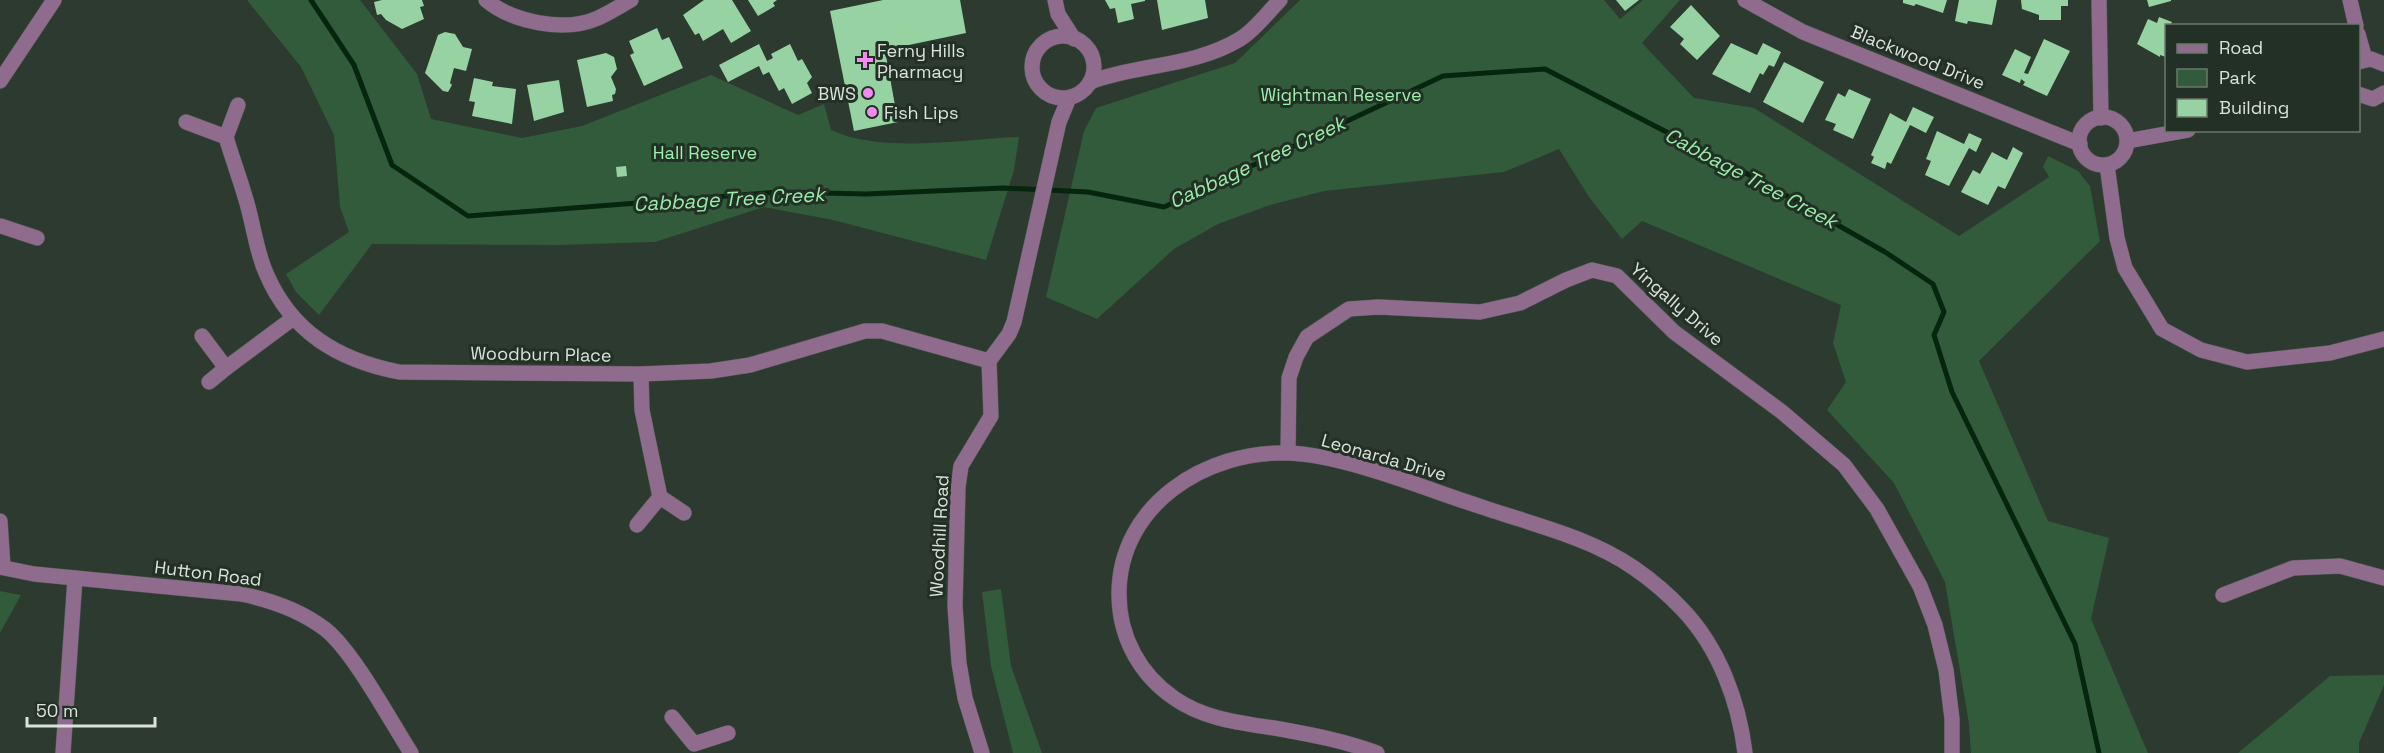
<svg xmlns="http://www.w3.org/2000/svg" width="2384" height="753" font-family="'Space Grotesk',sans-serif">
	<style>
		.green { fill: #315b3a }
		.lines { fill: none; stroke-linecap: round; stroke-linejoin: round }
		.stream { stroke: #06250e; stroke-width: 5 }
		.building { fill: #97d3a2 }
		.minor-casing { stroke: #4c584e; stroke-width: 16 }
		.minor { stroke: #8f6b8e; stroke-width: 15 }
		.poi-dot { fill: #f28af2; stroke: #233025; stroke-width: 2 }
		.labels { text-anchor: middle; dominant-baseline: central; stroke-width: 6; stroke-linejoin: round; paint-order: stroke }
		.poi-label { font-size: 18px; fill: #dae2db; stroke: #233025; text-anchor: start }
		.street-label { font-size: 18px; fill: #dae2db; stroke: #233025 }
		.park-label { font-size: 18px; fill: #9cefac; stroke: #233025 }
		.water-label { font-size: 20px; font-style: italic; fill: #9aecaa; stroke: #233025 }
	</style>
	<rect width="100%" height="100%" fill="#2d3a2f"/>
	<g class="green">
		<path d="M247 0H360L417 74 431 119 522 138 582 126 711 75 798 115 824 104 831 130C882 154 964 139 1019 137L1014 170 986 260 833 220 764 207 655 242 557 245 372 244 319 315 296 292 286 274 349 232 340 207 334 135 301 67Z"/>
		<polygon points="1300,0 1604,0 1620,19 1643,0 1680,0 1642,43 1694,98 1754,108 1959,236 2049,177 2043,167 2048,156 2078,171 2090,186 2100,241 1979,361 2048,521 2109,538 2091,619 2148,753 1971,753 1969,724 1945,582 1894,483 1827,410 1846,382 1833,343 1841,305 1642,221 1622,239 1589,197 1559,149 1504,172 1324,191 1270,205 1218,224 1174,249 1097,319 1046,297 1084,131 1096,108 1235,63"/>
		<polygon points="1001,589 1011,666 1042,753 1013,753 991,666 982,592"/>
		<polygon points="0,591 21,595 0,633"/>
		<polygon points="2384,675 2384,685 2359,743 2359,753 2238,753 2330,676"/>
	</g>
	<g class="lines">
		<polyline class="stream" points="311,0 354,65 392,165 468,216 779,192 866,194 1003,188 1088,192 1164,207 1443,76 1545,69 1759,180 1885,252 1933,284 1944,312 1934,335 1952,392 2075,644 2099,753"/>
	</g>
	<g class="building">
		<polygon points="382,0 422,0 424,6 420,7 424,19 402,29 386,20 381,14 377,15 374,2"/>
		<polygon points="704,0 732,0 751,31 731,43 723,29 703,41 699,33 695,35 683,15"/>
		<polygon points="748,0 777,0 773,3 775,6 758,16"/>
		<polygon points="883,0 960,0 966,33 885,50 898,122 854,131 830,11"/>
		<polygon points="1105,0 1145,0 1145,1 1131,4 1134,19 1118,23 1115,8 1110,9"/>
		<polygon points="1157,0 1205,0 1208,18 1162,30"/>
		<polygon points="1616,0 1639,0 1625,11"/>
		<polygon points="1903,0 1947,0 1943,13 1916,4 1914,6 1903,3"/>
		<polygon points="1959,0 1997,0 1992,25 1968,21 1967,24 1955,21"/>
		<polygon points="2021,0 2068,0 2068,6 2061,6 2061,20 2039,20 2039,15 2022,9"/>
		<polygon points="2147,0 2171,0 2171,1 2149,7"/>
		<polygon points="1691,5 1720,36 1697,60 1680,44 1684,39 1670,27"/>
		<polygon points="2159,17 2172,22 2170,26 2166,26 2166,57 2160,55 2160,57 2137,44 2148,19 2157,23"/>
		<polygon points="657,28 662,40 669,37 683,68 644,86 630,55 634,53 629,41"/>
		<polygon points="445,32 455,34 463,47 472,49 466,71 454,68 450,83 452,85 448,92 443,91 425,73 438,35"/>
		<polygon points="2044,39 2070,51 2047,96 2023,85 2025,82 2021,79 2020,83 2002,75 2015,49 2031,57 2024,73 2028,74"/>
		<polygon points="1731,43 1757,55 1763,43 1781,52 1774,67 1769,65 1763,75 1760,73 1750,93 1712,74"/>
		<polygon points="759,44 767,61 773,58 771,54 790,44 798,61 802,59 812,77 807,83 812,93 792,104 784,88 779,91 769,72 763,75 759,66 728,82 719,65"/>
		<polygon points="606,53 614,57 617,69 611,77 616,89 615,94 612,95 613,101 587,107 577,60"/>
		<polygon points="1784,62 1824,82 1803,123 1763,102"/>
		<polygon points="474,78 493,82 492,86 516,89 512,124 472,116 475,102 469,101"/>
		<polygon points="559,80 564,112 534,121 527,85"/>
		<polygon points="1849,89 1871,99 1853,139 1833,130 1836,124 1825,120 1838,93 1845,97"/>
		<polygon points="1913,107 1934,117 1926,133 1910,125 1891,164 1887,162 1885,169 1871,163 1874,157 1871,155 1890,113 1906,122"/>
		<polygon points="1937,131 1964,144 1969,133 1982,139 1976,152 1969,148 1949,186 1925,175 1931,161 1926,159"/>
		<polygon points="2013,147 2023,153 2005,189 1998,186 1988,205 1961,192 1973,170 1980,174 1992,152 2007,160"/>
		<polygon points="626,166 627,176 617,177 616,167"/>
	</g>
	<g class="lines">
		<g class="minor-casing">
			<g id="minor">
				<path d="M486 0C512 22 565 33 598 18 609 13 620 6 631 0"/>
				<polyline points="1055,0 1058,14 1074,39"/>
				<polyline points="1745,0 1803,32 2080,144"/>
				<polyline points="2099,0 2101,118"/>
				<polyline points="2350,0 2356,26"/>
				<polyline points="2358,34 2365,59"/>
				<circle cx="1063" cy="67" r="31"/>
				<polyline points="2358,62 2371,59 2384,64"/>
				<polyline points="0,81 54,0"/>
				<path d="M1090 82C1138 64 1194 67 1240 39 1255 30 1268 12 1280 0"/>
				<polyline points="2358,94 2373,99 2384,93"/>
				<circle cx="2103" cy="141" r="24"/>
				<polyline points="186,122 226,137 238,105"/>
				<path d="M226 137C233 161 242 184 248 207 254 229 257 253 266 273 291 332 338 360 399 372L641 374 711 371 750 365 865 331H882L989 361"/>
				<polyline points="2127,141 2188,130"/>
				<polyline points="2107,165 2117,238 2125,268 2162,329 2201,350 2247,362 2330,353 2384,339"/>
				<polyline points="1,226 37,238"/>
				<polyline points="202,336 226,368 209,382"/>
				<polyline points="226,368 292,319"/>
				<polyline points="641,374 642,410 660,497"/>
				<polyline points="1288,453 1289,378 1296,357 1307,337 1349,309 1378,307 1480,312 1520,303 1566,280 1592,270 1617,276 1674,332 1782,412 1844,465 1877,509 1920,586 1935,625 1946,670 1952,719 1952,753"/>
				<polyline points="0,521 3,567"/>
				<polyline points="637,525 660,497 684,513"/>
				<path d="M0 567 34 574 241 594C271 600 300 610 325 629 353 651 390 720 411 753"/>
				<polyline points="2223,595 2293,568 2340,566 2384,578"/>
				<polyline points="672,717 694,744 728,733"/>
				<polyline points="63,753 75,578"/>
				<polyline points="982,753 965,698 959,663 955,606 958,487 961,466 991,416 989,361 1009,334 1014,322 1059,122 1069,98"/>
				<path d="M1377 753C1345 741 1313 735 1280 729 1243 723 1205 720 1174 698 1139 674 1119 636 1119 594 1119 505 1206 450 1289 453 1344 455 1423 488 1476 505 1527 523 1588 536 1634 568 1650 579 1669 595 1683 610 1719 648 1739 702 1745 753"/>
			</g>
		</g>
		<use href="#minor" class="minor"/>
	</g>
	<g class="poi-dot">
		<path d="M862 51h6v6h6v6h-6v6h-6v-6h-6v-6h6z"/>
		<circle cx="868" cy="93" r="6"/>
		<circle cx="872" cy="112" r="6"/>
	</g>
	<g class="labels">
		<g class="poi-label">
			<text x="877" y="50">Ferny Hills<tspan x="877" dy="21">Pharmacy</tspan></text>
			<text x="856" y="93" text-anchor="end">BWS</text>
			<text x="884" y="112">Fish Lips</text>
		</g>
		<g class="street-label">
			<text transform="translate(1918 57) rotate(22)">Blackwood Drive</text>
			<text transform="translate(1677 304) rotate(41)">Yingally Drive</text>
			<text transform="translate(541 354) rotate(1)">Woodburn Place</text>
			<text transform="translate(1384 457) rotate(16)">Leonarda Drive</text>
			<text transform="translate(939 536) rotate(-87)">Woodhill Road</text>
			<text transform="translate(208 573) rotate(7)">Hutton Road</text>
		</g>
		<g class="park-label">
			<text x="1341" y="94">Wightman Reserve</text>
			<text x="705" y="152">Hall Reserve</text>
		</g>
		<g class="water-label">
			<text transform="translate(1257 162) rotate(-25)">Cabbage Tree Creek</text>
			<text transform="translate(1751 178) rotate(28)">Cabbage Tree Creek</text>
			<text transform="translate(729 199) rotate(-3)">Cabbage Tree Creek</text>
		</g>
	</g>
	<rect x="2165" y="24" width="195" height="108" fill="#233025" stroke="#6c776e" stroke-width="1.5"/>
	<rect x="2177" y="44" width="30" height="9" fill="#8f6b8e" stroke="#6c776e" stroke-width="1.5"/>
	<text x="2219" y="54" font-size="18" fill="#dae2db">Road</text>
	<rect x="2177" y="69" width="30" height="18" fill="#315b3a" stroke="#6c776e" stroke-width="1.5"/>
	<text x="2219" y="84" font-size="18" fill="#dae2db">Park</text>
	<rect x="2177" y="99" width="30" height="18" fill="#97d3a2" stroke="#6c776e" stroke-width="1.5"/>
	<text x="2219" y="114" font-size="18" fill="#dae2db">Building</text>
	<path d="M27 717v9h128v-9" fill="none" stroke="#dae2db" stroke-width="3"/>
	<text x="36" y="717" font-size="18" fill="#dae2db" stroke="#233025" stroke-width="4.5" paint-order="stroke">50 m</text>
</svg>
